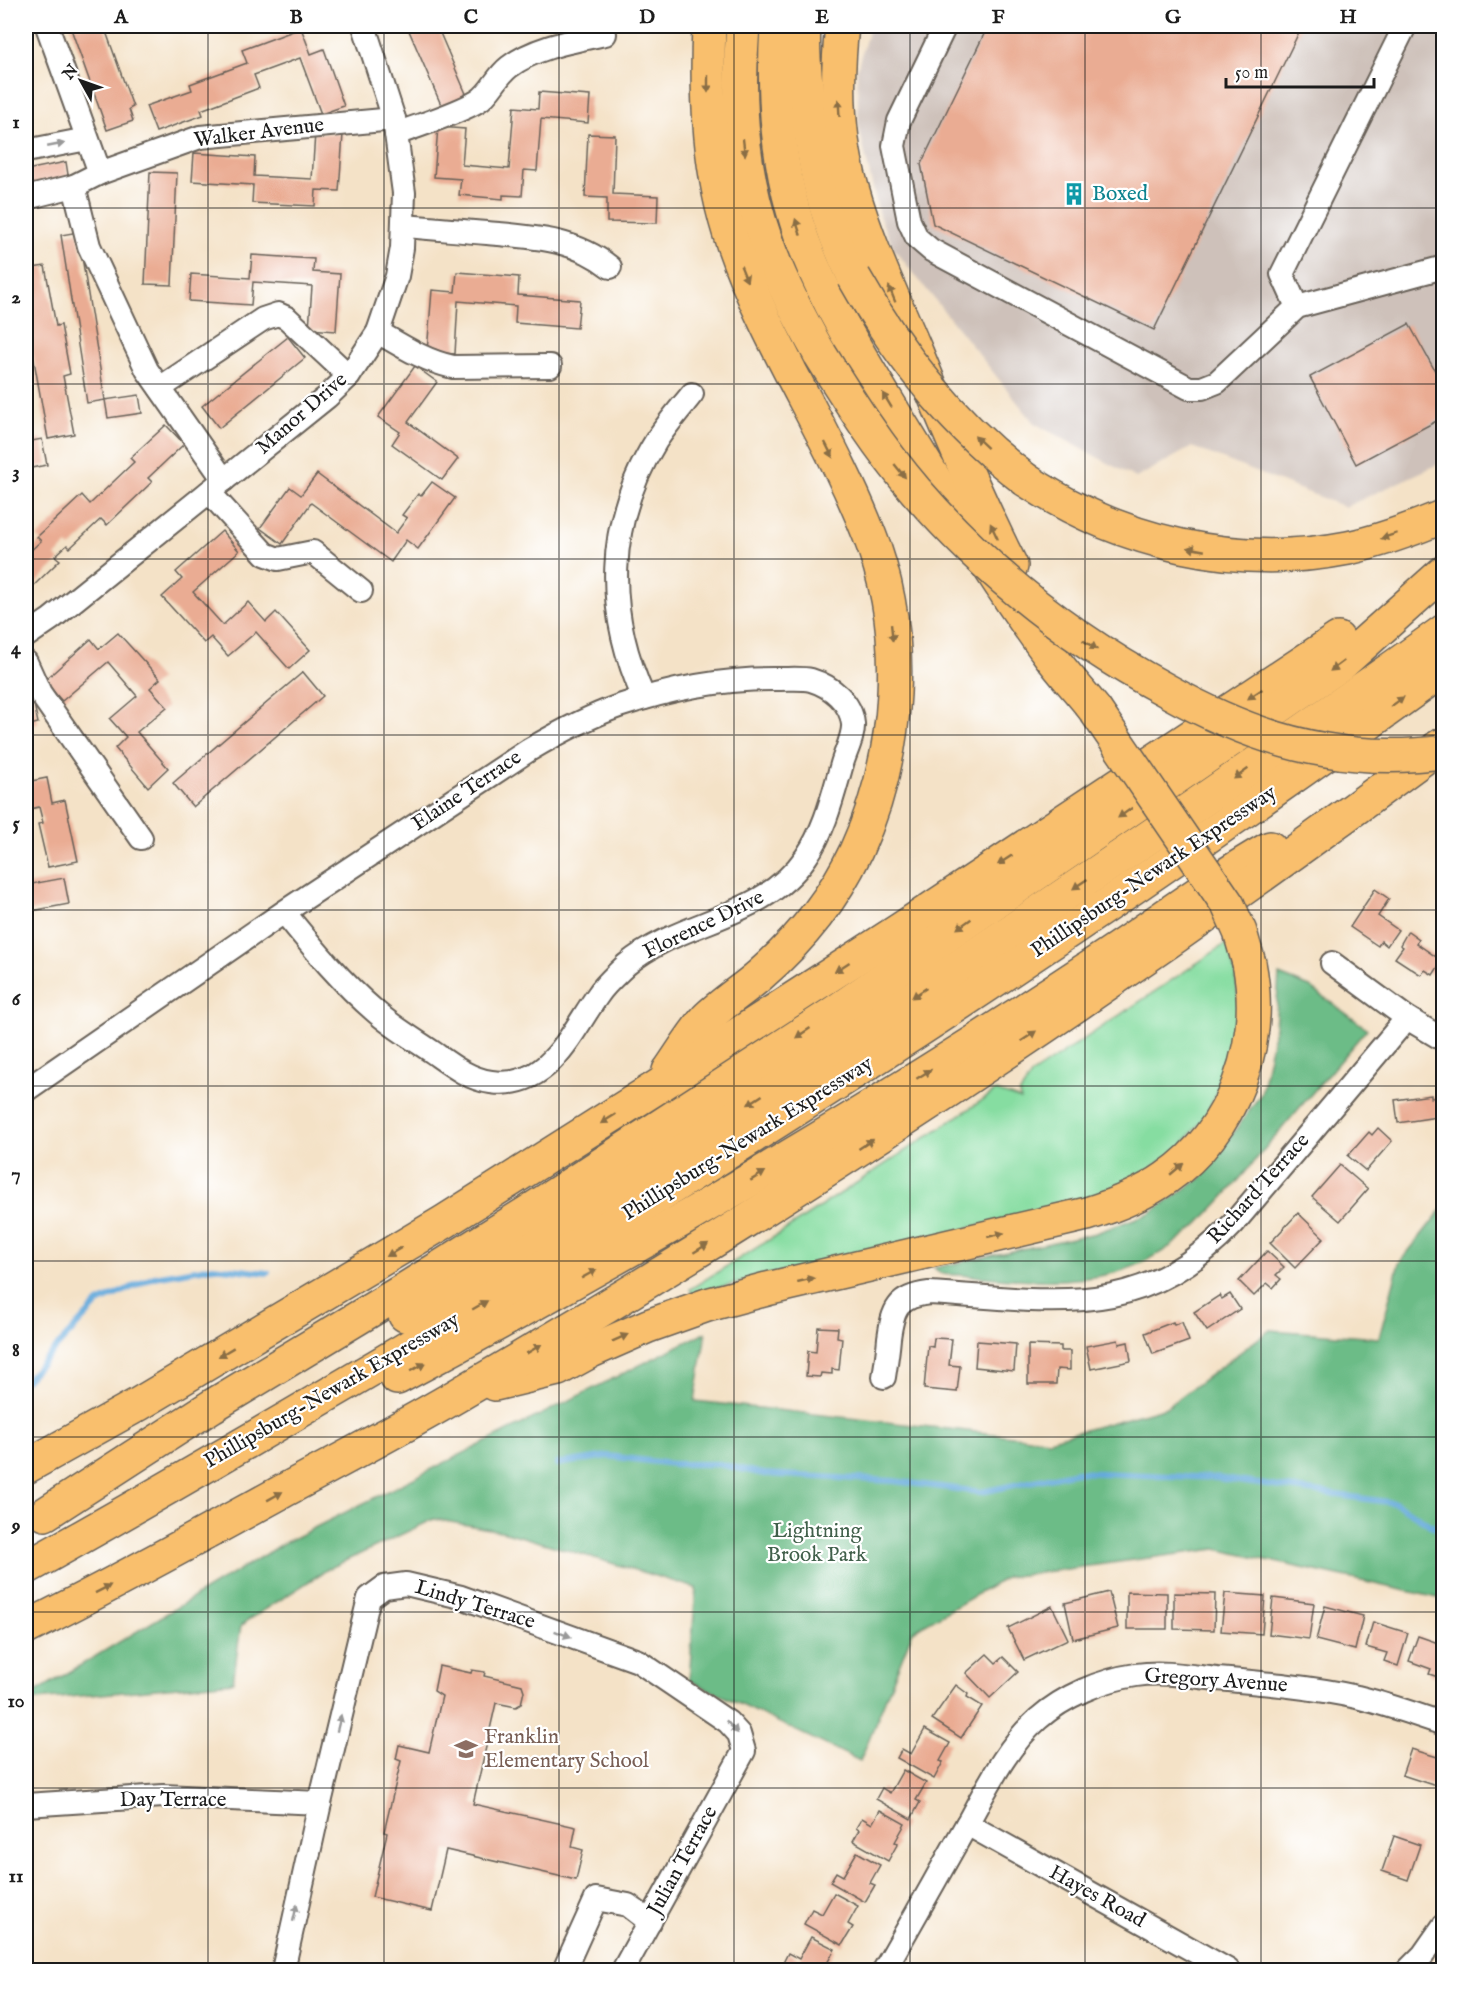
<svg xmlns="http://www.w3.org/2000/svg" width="1469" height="1996" font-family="'IM FELL English',serif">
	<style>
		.industrial { fill: #cec1ba }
		.green { fill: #86dda1; stroke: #517c5e; stroke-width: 1.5 }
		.forest { fill: #6cbc87; stroke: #446c52; stroke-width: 1.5 }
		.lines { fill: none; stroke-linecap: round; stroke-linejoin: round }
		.stream { stroke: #65aadb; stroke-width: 6 }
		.building { fill: #eaac93 }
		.minor-casing { stroke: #686158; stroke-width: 26 }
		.highway-casing { stroke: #686158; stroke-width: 36 }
		.minor { stroke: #fff; stroke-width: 22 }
		.highway { stroke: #f9bf6d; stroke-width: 33 }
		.highway-bridge-casing { stroke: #686158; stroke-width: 36; stroke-linecap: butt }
		.highway-bridge { stroke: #f9bf6d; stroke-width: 33 }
		.oneway { fill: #8a6e44 }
		.oneway2 { fill: #999 }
		.grid { fill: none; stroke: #1c1c1c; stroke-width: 1.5; stroke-opacity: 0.55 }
		.labels { text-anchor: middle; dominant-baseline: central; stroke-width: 4.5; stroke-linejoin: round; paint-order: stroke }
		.street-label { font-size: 21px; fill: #1c1c1c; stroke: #fff }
		.culture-label { font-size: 21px; fill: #0d838f; stroke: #fff; text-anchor: start }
		.park-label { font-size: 21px; fill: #41604b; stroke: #fff }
		.education-label { font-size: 21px; fill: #785e54; stroke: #fff; text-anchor: start }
		.neatline { fill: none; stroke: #1c1c1c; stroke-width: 2 }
		.grid-label { font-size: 20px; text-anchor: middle; font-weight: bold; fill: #1c1c1c }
	</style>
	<rect width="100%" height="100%" fill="#fff"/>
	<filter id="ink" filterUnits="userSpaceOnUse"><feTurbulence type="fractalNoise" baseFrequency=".0167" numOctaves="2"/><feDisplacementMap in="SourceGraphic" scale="12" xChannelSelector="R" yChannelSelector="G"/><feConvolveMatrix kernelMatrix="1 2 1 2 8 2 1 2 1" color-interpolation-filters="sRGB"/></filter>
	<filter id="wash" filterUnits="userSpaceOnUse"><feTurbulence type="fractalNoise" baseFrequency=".008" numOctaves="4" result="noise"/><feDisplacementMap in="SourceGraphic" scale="24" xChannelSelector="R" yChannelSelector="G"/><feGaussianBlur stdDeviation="1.35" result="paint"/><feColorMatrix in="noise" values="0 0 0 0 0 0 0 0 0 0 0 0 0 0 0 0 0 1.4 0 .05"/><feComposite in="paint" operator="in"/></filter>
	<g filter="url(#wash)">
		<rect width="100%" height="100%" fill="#f4e2c7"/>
		<polygon class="industrial" points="870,26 1443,26 1443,462 1345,507 1192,447 1136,478 1034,423 894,249 880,218 859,128 857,69"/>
		<polygon class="green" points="1227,943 1236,978 1239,1010 1229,1068 1204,1118 1182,1145 1142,1176 1078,1202 692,1294 690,1289 782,1232 996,1091 1021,1100 1019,1094 1032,1074"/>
		<g class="forest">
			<path d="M1279 975 1310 987 1367 1029C1335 1066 1304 1103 1272 1140 1228 1192 1184 1255 1114 1273 1058 1287 999 1277 942 1274L934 1268 1096 1233 1150 1213 1201 1178 1261 1094 1275 1027Z"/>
			<polygon points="1443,1208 1443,1599 1216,1549 1007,1577 913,1631 860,1761 689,1680 696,1588 506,1532 434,1519 328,1569 241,1625 233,1682 26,1701 26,1698 284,1543 706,1332 695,1401 1049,1440 1167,1407 1270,1330 1379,1338 1399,1263"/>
		</g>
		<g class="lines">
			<g class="stream">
				<polyline points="26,1380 98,1303 154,1277 213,1267 268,1273"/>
				<polyline points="557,1464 608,1456 673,1464 718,1464 764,1474 893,1481 981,1492 1077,1472 1216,1478 1395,1503 1444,1533"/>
			</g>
		</g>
		<g id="blocks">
			<g class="building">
				<polygon points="70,26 104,26 133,107 129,109 133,121 107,130"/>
				<polygon points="407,26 437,26 467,96 442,107"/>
				<polygon points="988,26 1302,26 1154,330 933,224 921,164"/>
				<polygon points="301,28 311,54 324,49 344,106 321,114 300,58 254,75 259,88 201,110 203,115 156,132 146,106 192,90 190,84 247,63 242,50"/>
				<polygon points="539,92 590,96 588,123 541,119 537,171 524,170 522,196 503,195 503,199 459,195 461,179 434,177 438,127 465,129 462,165 509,169 514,107 538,109"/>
				<polygon points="315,133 343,134 339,191 316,190 315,206 252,203 253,185 192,181 194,153 255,157 254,176 312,179"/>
				<polygon points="588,134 615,135 613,194 658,196 657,223 607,222 607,198 585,197"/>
				<polygon points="66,162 69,181 26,189 26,170"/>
				<polygon points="150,172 177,173 172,285 145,284"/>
				<polygon points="78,232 105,400 139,395 142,413 108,418 105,400 87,403 61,235"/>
				<polygon points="252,255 314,259 313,272 340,274 336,331 309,329 312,286 253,282 251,305 189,301 191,274 250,278"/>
				<polygon points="45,266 56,326 61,325 70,374 63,376 74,434 48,439 26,316 26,269"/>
				<polygon points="457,272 519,277 518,295 580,300 577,328 515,323 516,306 458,301 455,354 427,352 432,290 455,292"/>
				<polygon points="1409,324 1444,387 1444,417 1356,464 1310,377"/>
				<polygon points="288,337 305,358 219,428 202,406"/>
				<polygon points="415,366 437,382 408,422 458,459 442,480 392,444 400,432 378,417"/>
				<polygon points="166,425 184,444 148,478 152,482 107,525 101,519 70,548 67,545 55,556 60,560 26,593 26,555 41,541 37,537 82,495 90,504 134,462 130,458"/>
				<polygon points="42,439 47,465 26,469 26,442"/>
				<polygon points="317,474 396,533 407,518 402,515 418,494 421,496 432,482 455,498 418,549 406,540 391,562 311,503 282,544 260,528 290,487 301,495"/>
				<polygon points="222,531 239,551 193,592 223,625 248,602 266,622 276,612 310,650 289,669 256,632 228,656 211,637 204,643 162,597 182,579 176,572"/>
				<polygon points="118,633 160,679 150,688 167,707 137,732 168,768 148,787 115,748 126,737 110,719 137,696 108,662 62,701 44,681 91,639 99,649"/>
				<polygon points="303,672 323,696 193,807 173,783"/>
				<polygon points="32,695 38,723 26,726 26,697"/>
				<polygon points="47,778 52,803 65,800 78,861 48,867 38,824 43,823 39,807 26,810 26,782"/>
				<polygon points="64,878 69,904 26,912 26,885"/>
				<polygon points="1375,889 1389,899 1378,916 1398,930 1387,946 1381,941 1378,946 1350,927"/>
				<polygon points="1408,931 1419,939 1416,943 1442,961 1433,975 1425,970 1421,975 1395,958 1403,947 1400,945"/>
				<polygon points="1431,1095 1431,1098 1440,1097 1443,1116 1398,1123 1395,1100"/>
				<polygon points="1378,1128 1392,1141 1366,1171 1348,1156 1369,1132 1372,1135"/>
				<polygon points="1340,1165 1368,1189 1340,1221 1312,1197"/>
				<polygon points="1298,1213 1324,1238 1295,1268 1270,1243"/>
				<polygon points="1267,1251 1284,1267 1276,1275 1281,1279 1273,1288 1267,1283 1254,1296 1239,1281"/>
				<polygon points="1230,1294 1240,1309 1207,1331 1194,1312 1220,1295 1222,1299"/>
				<polygon points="1173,1322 1174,1325 1182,1322 1189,1341 1153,1354 1145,1333"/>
				<polygon points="818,1327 838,1328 837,1337 842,1338 839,1370 832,1369 832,1374 821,1373 820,1377 806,1376 808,1351 816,1352"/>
				<polygon points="934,1338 952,1339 949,1365 960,1366 957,1392 924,1389 928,1346 933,1347"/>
				<polygon points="1118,1340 1119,1344 1128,1342 1131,1361 1091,1369 1086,1346"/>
				<polygon points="977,1341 1016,1344 1014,1371 975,1367"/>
				<polygon points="1028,1345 1061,1346 1061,1351 1070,1351 1070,1370 1057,1369 1056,1384 1028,1384"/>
				<polygon points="1109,1592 1118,1628 1073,1639 1065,1603"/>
				<polygon points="1127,1592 1167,1593 1167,1629 1127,1629"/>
				<polygon points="1174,1593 1215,1594 1214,1630 1174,1629"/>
				<polygon points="1225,1593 1265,1596 1262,1634 1221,1631"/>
				<polygon points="1273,1598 1314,1603 1309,1639 1269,1634"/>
				<polygon points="1052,1606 1068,1639 1024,1660 1008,1628"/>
				<polygon points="1325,1606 1363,1616 1355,1650 1316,1640"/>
				<polygon points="1373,1622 1408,1633 1398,1666 1384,1661 1387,1653 1366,1647"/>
				<polygon points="1418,1636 1444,1645 1444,1679 1429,1674 1431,1669 1409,1661"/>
				<polygon points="987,1654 996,1663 1003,1657 1018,1672 990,1698 966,1673"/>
				<polygon points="439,1666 471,1673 472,1670 485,1672 484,1676 522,1685 524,1691 521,1704 516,1707 496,1703 473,1804 576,1827 572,1847 583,1850 576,1880 446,1850 432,1911 372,1897 387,1833 384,1832 401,1761 396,1759 399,1745 429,1752 442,1696 434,1691"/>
				<polygon points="956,1685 968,1694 967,1697 982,1706 961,1738 932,1719"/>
				<polygon points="925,1729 950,1743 940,1761 943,1762 934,1779 897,1758 902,1749 911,1754"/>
				<polygon points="1411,1749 1444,1759 1444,1772 1439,1787 1402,1775"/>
				<polygon points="903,1770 926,1783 916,1800 920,1802 911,1819 876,1799 882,1788 890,1793"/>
				<polygon points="880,1810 905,1824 895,1842 898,1843 888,1861 853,1841 859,1830 856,1828 862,1818 872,1824"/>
				<polygon points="1394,1836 1420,1845 1408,1880 1382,1871"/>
				<polygon points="857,1852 880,1865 870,1883 875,1885 865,1902 830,1882 836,1872 843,1876"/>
				<polygon points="834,1893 858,1906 848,1924 853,1927 842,1945 804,1924 812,1909 822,1914"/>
				<polygon points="811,1937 835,1949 826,1965 829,1966 827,1970 796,1970 783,1963 788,1953 799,1959"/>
			</g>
		</g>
	</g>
	<g filter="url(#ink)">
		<use href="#blocks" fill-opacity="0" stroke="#686158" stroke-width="1.5"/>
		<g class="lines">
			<g class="minor-casing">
				<g id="minor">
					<polyline points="47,26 100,173"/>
					<polyline points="945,26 899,121 894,146 909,221 917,238 931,250 1189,388 1202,388 1217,382 1297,307 1444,267"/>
					<path d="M396 134C419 125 457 114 478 101 491 93 496 77 509 67 535 47 573 41 605 34"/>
					<polyline points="26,151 87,139"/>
					<polyline points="74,186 89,246 147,370 224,480"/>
					<polyline points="26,198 74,186 100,173 200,137 394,119"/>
					<path d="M404 226C432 228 460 231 487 233 532 237 574 238 610 267"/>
					<polyline points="1297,307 1282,274 1405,26"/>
					<path d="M378 332C402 346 425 361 453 367L550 366"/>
					<polyline points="160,388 263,319 278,314 287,318 349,376"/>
					<polyline points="209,492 265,554 278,559 313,552 361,591"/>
					<polyline points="26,636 51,619 327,397 349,376 378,332 397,276 402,248 404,193 394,119 364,26"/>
					<polyline points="26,662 40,693 141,838"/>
					<path d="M644 698C605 612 605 523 656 441 667 424 680 409 692 394"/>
					<polyline points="1332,963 1407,1018 1444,1040"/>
					<path d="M26 1090 284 912 529 750C558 733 588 717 619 706 672 688 726 678 781 679 791 679 802 678 811 680 831 686 851 702 853 724 854 736 845 753 842 764 833 795 825 830 806 857 763 920 680 919 626 965 617 974 605 984 598 995 570 1034 549 1090 491 1082 469 1079 451 1065 434 1053 415 1040 393 1027 376 1012 342 983 312 947 284 912"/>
					<path d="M884 1377C886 1364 888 1351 889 1338 893 1309 897 1297 929 1293 1051 1300 1140 1323 1233 1224L1407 1018"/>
					<polyline points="26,1805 163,1796 320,1803"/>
					<polyline points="967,1824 1228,1970"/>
					<polyline points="283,1970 320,1803 369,1598 384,1587 406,1584 461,1597 638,1661 728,1722 739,1734 744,1751 623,1970"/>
					<polyline points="564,1970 596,1899 628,1905 650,1922"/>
					<path d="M884 1970C912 1922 939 1873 967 1824 987 1788 1006 1747 1038 1719 1064 1696 1101 1680 1136 1675 1163 1671 1190 1676 1217 1679 1264 1683 1311 1687 1357 1697 1386 1704 1415 1714 1444 1724"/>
					<polyline points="1408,1970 1423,1955 1444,1925"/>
				</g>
			</g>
			<g class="highway-casing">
				<g id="highway">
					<path d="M743 26C737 97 741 170 765 238 779 279 799 317 820 354"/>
					<path d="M777 26C773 87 776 150 793 210 814 286 859 354 899 421 947 499 994 580 1049 654 1063 673 1080 691 1095 710"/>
					<path d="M804 26C802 49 805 72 807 95 813 167 823 212 854 277"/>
					<path d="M842 26C836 80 837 136 852 188 868 245 894 299 917 354 946 425 976 497 1011 566"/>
					<path d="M1026 480C1121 543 1236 570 1348 548 1381 541 1413 529 1444 516"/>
					<path d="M669 1071C681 1054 692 1035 706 1019 722 1003 743 990 760 975 799 941 834 898 856 851 900 755 909 633 869 534 830 434 768 345 733 244 709 175 706 98 709 26"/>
					<path d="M405 1315C609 1198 807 1069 1002 937 1150 837 1298 736 1444 631"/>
					<path d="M397 1378C595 1273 789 1160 978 1040 1029 1007 1079 975 1129 941 1175 909 1221 876 1270 848"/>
					<path d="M495 1384 558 1369 591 1351 648 1326 707 1305 767 1289 1087 1214C1116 1205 1142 1195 1166 1178 1234 1131 1265 1042 1249 963"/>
					<polyline points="26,1467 139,1404 444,1222 657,1087 901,929 1338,639"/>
					<polyline points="45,1514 212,1406 404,1290 527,1213 829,1016 1340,665 1444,572"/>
					<path d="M26 1568C144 1503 260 1434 377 1366 743 1150 1100 919 1444 669"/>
					<path d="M26 1628C113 1585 199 1537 285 1490 346 1457 408 1425 468 1389 804 1193 1128 978 1440 746"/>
				</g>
			</g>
			<use href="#minor" class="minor"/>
			<use href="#highway" class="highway"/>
			<g class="highway-bridge-casing">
				<g id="highway-bridge">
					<path d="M854 277C898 355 954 426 1026 480"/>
					<path d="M820 354C850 402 879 448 916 491 987 573 1071 639 1166 690 1216 718 1269 741 1326 750 1365 757 1405 757 1444 752"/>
					<polyline points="1095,710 1228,905 1240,932 1249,963"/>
				</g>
			</g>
			<use href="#highway-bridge" class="highway-bridge"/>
		</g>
		<defs><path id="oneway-solid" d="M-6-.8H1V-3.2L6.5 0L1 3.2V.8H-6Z" transform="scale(1.5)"/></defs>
		<g class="oneway">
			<use href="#oneway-solid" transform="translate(708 84) rotate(90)"/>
			<use href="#oneway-solid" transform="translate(839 108) rotate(-93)"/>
			<use href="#oneway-solid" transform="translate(744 147) rotate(83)"/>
			<use href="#oneway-solid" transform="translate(798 227) rotate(-108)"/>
			<use href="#oneway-solid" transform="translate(744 274) rotate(68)"/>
			<use href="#oneway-solid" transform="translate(892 294) rotate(-112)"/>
			<use href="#oneway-solid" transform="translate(887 400) rotate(-121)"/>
			<use href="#oneway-solid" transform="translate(981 442) rotate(-137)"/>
			<use href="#oneway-solid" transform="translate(829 450) rotate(63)"/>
			<use href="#oneway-solid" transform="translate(900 471) rotate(51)"/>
			<use href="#oneway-solid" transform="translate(994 531) rotate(-115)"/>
			<use href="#oneway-solid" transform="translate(1389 536) rotate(162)"/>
			<use href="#oneway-solid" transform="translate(1196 549) rotate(-169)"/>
			<use href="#oneway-solid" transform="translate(892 633) rotate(84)"/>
			<use href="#oneway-solid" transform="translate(1090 645) rotate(33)"/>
			<use href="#oneway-solid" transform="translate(1337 666) rotate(143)"/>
			<use href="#oneway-solid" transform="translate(1255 694) rotate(146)"/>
			<use href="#oneway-solid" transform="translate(1397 702) rotate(-36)"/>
			<use href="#oneway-solid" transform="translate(1241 774) rotate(145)"/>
			<use href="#oneway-solid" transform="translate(1125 813) rotate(145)"/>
			<use href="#oneway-solid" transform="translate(1005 860) rotate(147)"/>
			<use href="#oneway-solid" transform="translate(1080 884) rotate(146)"/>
			<use href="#oneway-solid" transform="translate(964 924) rotate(145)"/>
			<use href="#oneway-solid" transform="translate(842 967) rotate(147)"/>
			<use href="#oneway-solid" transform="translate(919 993) rotate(146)"/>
			<use href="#oneway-solid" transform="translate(803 1033) rotate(146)"/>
			<use href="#oneway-solid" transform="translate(1029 1036) rotate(-34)"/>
			<use href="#oneway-solid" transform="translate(924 1074) rotate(-32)"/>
			<use href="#oneway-solid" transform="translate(755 1100) rotate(147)"/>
			<use href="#oneway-solid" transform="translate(608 1119) rotate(148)"/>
			<use href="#oneway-solid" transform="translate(866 1144) rotate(-33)"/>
			<use href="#oneway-solid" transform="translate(1177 1169) rotate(-40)"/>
			<use href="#oneway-solid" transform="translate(758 1176) rotate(-31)"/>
			<use href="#oneway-solid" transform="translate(996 1235) rotate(-13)"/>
			<use href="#oneway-solid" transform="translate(701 1248) rotate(-32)"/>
			<use href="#oneway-solid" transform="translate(394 1252) rotate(149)"/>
			<use href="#oneway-solid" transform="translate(589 1274) rotate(-29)"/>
			<use href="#oneway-solid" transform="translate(806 1280) rotate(-13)"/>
			<use href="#oneway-solid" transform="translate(480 1305) rotate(-30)"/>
			<use href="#oneway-solid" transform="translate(620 1338) rotate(-24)"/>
			<use href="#oneway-solid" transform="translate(534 1349) rotate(-31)"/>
			<use href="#oneway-solid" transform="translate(226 1352) rotate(149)"/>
			<use href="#oneway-solid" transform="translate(418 1367) rotate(-28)"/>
			<use href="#oneway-solid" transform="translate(275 1496) rotate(-29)"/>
			<use href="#oneway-solid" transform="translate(103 1589) rotate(-27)"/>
		</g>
		<g class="oneway2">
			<use href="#oneway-solid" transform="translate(56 145) rotate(-11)"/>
			<use href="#oneway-solid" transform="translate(563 1634) rotate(20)"/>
			<use href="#oneway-solid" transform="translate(339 1723) rotate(-76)"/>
			<use href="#oneway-solid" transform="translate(732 1727) rotate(47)"/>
			<use href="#oneway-solid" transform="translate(295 1913) rotate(-77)"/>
		</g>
	</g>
	<path class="grid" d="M208 26V1970M384 26V1970M559 26V1970M734 26V1970M910 26V1970M1085 26V1970M1261 26V1970M26 208H1444M26 384H1444M26 559H1444M26 735H1444M26 910H1444M26 1086H1444M26 1261H1444M26 1437H1444M26 1612H1444M26 1788H1444"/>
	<defs>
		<g id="building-bare" transform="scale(1.8)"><path d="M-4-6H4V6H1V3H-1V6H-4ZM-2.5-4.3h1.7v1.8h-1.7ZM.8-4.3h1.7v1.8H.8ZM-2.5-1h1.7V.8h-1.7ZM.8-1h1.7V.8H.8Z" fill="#0f9aa8" stroke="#fff" stroke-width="2.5" paint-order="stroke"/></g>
		<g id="school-bare" transform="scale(1.8)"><path d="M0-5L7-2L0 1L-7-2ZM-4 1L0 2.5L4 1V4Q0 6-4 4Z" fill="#8d6e63" stroke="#fff" stroke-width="2.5" paint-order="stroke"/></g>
	</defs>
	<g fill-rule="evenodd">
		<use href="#building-bare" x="1074" y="194"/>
		<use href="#school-bare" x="466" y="1749"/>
	</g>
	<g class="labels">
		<g class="street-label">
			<text transform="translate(259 133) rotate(-7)">Walker Avenue</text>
			<text transform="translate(302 414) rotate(-41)">Manor Drive</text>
			<text transform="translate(467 791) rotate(-34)">Elaine Terrace</text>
			<text transform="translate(1154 872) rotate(-34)">Phillipsburg-Newark Expressway</text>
			<text transform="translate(704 925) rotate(-26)">Florence Drive</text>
			<text transform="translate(748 1139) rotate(-32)">Phillipsburg-Newark Expressway</text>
			<text transform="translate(1259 1189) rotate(-48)">Richard Terrace</text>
			<text transform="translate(332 1391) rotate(-30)">Phillipsburg-Newark Expressway</text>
			<text transform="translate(475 1605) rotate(17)">Lindy Terrace</text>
			<text transform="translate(1216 1681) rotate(4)">Gregory Avenue</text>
			<text x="173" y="1800">Day Terrace</text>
			<text transform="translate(683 1861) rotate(-61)">Julian Terrace</text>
			<text transform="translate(1097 1897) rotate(29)">Hayes Road</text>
		</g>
		<g class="culture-label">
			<text x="1092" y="194">Boxed</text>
		</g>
		<g class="park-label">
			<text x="817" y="1531">Lightning<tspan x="817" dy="24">Brook Park</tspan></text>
		</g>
		<g class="education-label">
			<text x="484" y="1737">Franklin<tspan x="484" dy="24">Elementary School</tspan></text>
		</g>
	</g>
	<rect width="1469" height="1996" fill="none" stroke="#fff" stroke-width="66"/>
	<g transform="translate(81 81) rotate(310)" stroke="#ffffff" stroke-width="4.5" paint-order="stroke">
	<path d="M0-4.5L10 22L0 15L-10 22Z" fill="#1c1c1c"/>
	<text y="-9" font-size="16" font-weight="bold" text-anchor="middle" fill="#1c1c1c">N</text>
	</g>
	<path d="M1226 78v9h148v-9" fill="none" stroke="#1c1c1c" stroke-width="3"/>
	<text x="1235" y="78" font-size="18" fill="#1c1c1c" stroke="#ffffff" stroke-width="4.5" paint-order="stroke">50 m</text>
	<rect x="33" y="33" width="1403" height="1930" class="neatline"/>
	<g class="grid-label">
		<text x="121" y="23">A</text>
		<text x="296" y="23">B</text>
		<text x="471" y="23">C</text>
		<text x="647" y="23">D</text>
		<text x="822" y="23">E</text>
		<text x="998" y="23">F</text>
		<text x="1173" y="23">G</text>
		<text x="1348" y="23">H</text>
		<text x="16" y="128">1</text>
		<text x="16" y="303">2</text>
		<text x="16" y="478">3</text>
		<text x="16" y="654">4</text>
		<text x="16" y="829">5</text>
		<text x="16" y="1005">6</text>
		<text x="16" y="1180">7</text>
		<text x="16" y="1356">8</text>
		<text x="16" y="1531">9</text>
		<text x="16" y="1707">10</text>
		<text x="16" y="1882">11</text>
	</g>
</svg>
